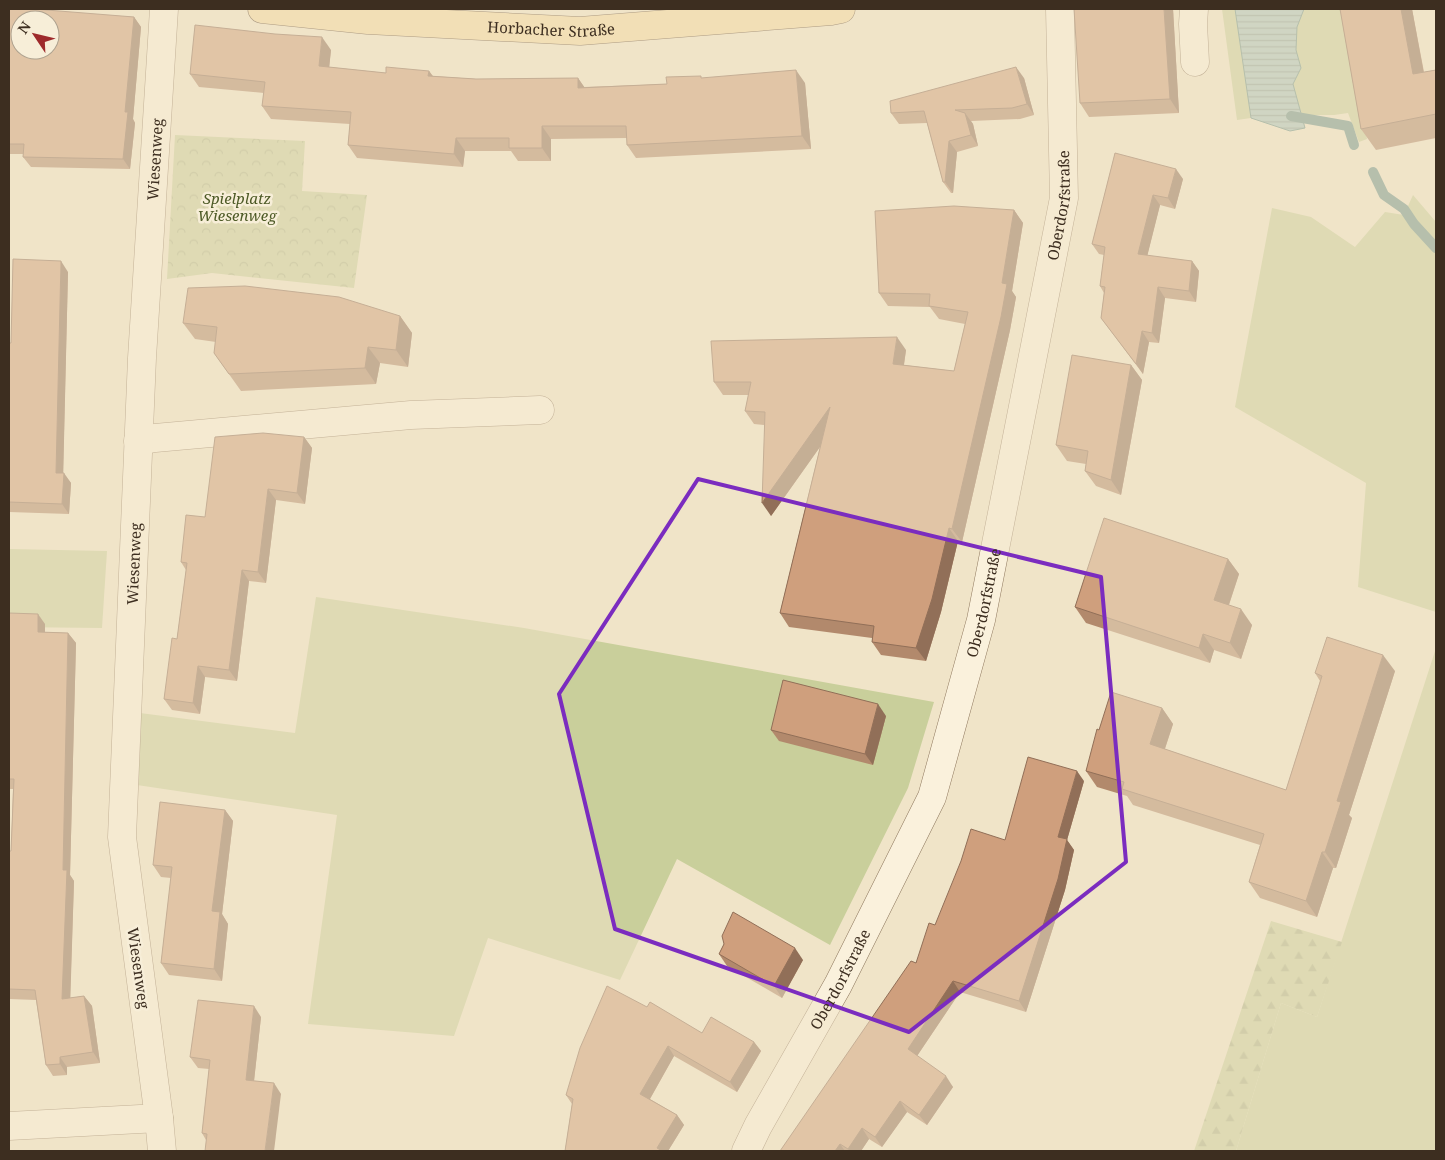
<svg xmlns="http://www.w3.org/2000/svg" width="1445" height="1160" font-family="'Noto Serif',serif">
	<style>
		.green { fill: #c9cf9b }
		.forest { fill: url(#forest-firs) }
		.park { fill: url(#park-crowns) }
		.water { fill: url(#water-rules); stroke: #6f938a }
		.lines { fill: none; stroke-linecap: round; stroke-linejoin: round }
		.stream { stroke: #6f938a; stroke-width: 10 }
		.minor-casing { stroke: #8d765c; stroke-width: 29 }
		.major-casing { stroke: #5b4430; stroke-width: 29 }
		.minor { stroke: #faf1dc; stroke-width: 28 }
		.major { stroke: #f3d9a0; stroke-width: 28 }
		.wall { fill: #b2896c }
		.shaded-wall { fill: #916f58 }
		.building { fill: #cf9f7d; stroke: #916f58; fill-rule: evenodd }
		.marked { fill: none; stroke: #7b2cbf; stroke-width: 4; stroke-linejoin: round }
		.labels { text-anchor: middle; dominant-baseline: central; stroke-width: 5; stroke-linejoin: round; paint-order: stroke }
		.street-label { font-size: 15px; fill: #3d2e20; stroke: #f7eed8 }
		.park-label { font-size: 15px; font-style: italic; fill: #4d5a26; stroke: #f7eed8 }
	</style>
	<defs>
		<pattern id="forest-firs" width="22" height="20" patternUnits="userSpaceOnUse" patternTransform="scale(1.25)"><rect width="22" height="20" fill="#c9cf9b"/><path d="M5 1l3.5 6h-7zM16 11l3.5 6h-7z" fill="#aeb285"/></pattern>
		<pattern id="park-crowns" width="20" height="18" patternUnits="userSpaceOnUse" patternTransform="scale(1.25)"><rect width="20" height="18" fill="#c9cf9b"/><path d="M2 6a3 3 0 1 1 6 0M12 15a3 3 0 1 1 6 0" fill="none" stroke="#aeb285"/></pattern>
		<pattern id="water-rules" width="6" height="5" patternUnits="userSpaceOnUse" patternTransform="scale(1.25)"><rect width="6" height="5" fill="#a9c4bc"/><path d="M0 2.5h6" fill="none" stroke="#8ba098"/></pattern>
	</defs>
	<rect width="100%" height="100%" fill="#f0e4c8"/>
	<g class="green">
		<polygon points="1222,9 1346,9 1367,139 1359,142 1348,113 1334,115 1302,115 1305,128 1290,131 1251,118 1237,120"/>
		<polygon points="1413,195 1436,222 1436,612 1358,587 1366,483 1235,407 1272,208 1311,217 1355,247 1385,212 1404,215"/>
		<polygon points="9,549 107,551 102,628 9,627"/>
		<polygon points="316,597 524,628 934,702 908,788 830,945 677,859 620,980 488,938 454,1036 308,1024 337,815 137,785 140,713 295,733"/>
		<polygon points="1436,648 1436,1151 1236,1151 1281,1003 1317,1017"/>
	</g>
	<polygon class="forest" points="1271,921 1342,942 1317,1017 1281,1003 1236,1151 1194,1151"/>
	<polygon class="park" points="175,135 305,141 302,191 367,195 354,288 212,273 167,279"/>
	<polygon class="water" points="1235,9 1304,9 1297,27 1296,50 1301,68 1293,84 1305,128 1290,131 1251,118"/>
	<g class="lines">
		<g class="stream">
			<polyline points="1291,116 1348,126 1354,145"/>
			<polyline points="1373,172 1384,195 1404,209 1414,224 1436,248"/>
		</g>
		<g class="minor-casing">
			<g id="minor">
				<polyline points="1194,9 1193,24 1195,62"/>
				<polyline points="138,441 155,438 411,415 540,410"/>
				<polyline points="9,1126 159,1118"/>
				<path id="s1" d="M162 1151 159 1118 122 837 142 358 164 9"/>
				<path id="s2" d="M746 1151 758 1126 838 985 932 797 981 620 1064 198 1060 9"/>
			</g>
		</g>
		<g class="major-casing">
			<g id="major">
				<path id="s3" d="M262 9 368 20 580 31 831 11 841 9"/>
			</g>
		</g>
		<use href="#minor" class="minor"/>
		<use href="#major" class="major"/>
	</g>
	<g class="wall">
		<polygon points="9,9 134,17 141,27 133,119 135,123 130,169 31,167 23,157 23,154 9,154"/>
		<polygon points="1173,9 1179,113 1089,117 1080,103"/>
		<polygon points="1340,9 1412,9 1424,72 1436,70 1436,138 1376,150 1361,129"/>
		<polygon points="331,50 329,67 386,73 429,71 433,76 476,79 578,78 584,87 667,84 702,78 805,83 811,149 636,158 627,145 627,138 551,139 551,161 518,161 511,151 465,151 463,167 357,158 348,145 350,124 271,119 262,106 264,93 199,87 190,74"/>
		<polygon points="1024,78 1034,115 1020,119 971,121 973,124 978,146 957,152 953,193 951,193 943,182 927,123 899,124 891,113"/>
		<polygon points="1115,153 1183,179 1175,209 1160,205 1147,256 1192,261 1199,271 1196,302 1165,298 1159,343 1149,342 1143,374 1101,318 1104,293 1100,286 1104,255 1099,254 1092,244"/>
		<polygon points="1014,210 1023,223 1012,291 1016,297 1010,330 962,542 958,541 941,612 926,661 881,655 872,642 872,638 789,627 780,613 820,447 771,516 764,425 754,424 745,411 749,395 723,395 714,382 906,350 904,365 954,371 965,324 939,319 930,307 888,306 879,293"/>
		<polygon points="68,272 63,473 71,483 69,514 9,512 9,343 11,343"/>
		<polygon points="400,316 412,333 408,367 380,363 376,384 241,391 214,353 216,342 195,339 183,323"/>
		<polygon points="1131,365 1142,380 1121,495 1096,486 1085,471 1086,464 1067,461 1056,445"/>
		<polygon points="304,437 312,448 305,504 276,500 266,583 249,581 237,681 205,677 200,714 172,710 164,699 177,639 186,570 181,562 205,517"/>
		<polygon points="1228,559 1239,574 1229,605 1252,625 1241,659 1214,650 1210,663 1086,623 1075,607"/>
		<polygon points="9,613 45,624 45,632 68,633 76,643 70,875 74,881 70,998 84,996 92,1006 100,1063 67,1067 67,1075 53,1076 46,1065 36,1000 9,999 9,851 11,851 13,789 9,789"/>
		<polygon points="1395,671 1349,815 1352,818 1336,868 1333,868 1317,917 1260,898 1249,882 1260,845 1133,805 1127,796 1097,787 1086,771 1099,730 1162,708 1173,724 1165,749 1286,790 1320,681 1315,673"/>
		<polygon points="886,716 873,765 779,741 771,730"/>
		<polygon points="1084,781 1067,840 1074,850 1065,890 1026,1012 960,992 917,1056 953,1087 927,1125 907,1112 882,1147 869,1139 861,1151 780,1151 916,963 935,925 1005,840"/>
		<polygon points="225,810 233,821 222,914 228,924 222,981 169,975 161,963 171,878 161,877 153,865"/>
		<polygon points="724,944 803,960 782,998 727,966 719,954"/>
		<polygon points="647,1007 702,1033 754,1042 761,1051 737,1092 674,1056 650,1099 677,1115 684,1125 668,1151 565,1151 572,1104 566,1095"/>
		<polygon points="261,1017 254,1081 281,1094 206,1140 202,1133 209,1069 198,1068 190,1057"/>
	</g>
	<g class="shaded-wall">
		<polygon points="1164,9 1173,9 1179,113 1170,99"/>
		<polygon points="1401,9 1412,9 1428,96 1413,74"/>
		<polygon points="134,17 141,27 133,119 135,123 130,169 123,159 125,112"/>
		<polygon points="322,37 331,50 328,79 319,66"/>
		<polygon points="1016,67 1024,78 1034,115 1027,104"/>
		<polygon points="796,70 805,83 811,149 802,136"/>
		<polygon points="429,71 438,84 428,76"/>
		<polygon points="578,78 587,91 578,88"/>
		<polygon points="965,113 973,124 978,146 971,135"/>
		<polygon points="542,126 551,139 551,161 542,148"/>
		<polygon points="456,138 465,151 463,167 454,154"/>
		<polygon points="949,141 957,152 953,193 945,182"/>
		<polygon points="1176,169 1183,179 1175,209 1168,198"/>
		<polygon points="1153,195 1160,205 1145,265 1138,254"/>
		<polygon points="1014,210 1023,223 1012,291 1016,297 1010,330 962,542 952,529 1002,283"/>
		<polygon points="61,261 68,272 63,483 56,473"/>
		<polygon points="1192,261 1199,271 1196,302 1189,291"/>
		<polygon points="1158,287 1165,298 1159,343 1152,333"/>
		<polygon points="400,316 412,333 408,367 396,350"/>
		<polygon points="1142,331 1149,342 1143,374 1136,364"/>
		<polygon points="897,337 906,350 902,377 893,364"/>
		<polygon points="368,347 380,363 376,384 365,368"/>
		<polygon points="1131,365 1142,380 1121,495 1111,480"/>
		<polygon points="830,407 839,420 771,516 762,503"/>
		<polygon points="304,437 312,448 305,504 297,493"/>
		<polygon points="64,473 71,483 69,514 62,504"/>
		<polygon points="268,489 276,500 266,583 258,572"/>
		<polygon points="949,528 958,541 941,612 926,661 916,648"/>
		<polygon points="1228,559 1239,574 1225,616 1214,600"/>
		<polygon points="242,570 249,581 237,681 229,670"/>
		<polygon points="1241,609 1252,625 1241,659 1230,643"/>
		<polygon points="38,614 45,624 45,642 38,632"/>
		<polygon points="68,633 76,643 70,875 74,881 70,1009 62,999 63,870"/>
		<polygon points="1203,634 1214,650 1210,663 1199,648"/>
		<polygon points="1383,655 1395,671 1349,815 1352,818 1336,868 1325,852 1337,801"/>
		<polygon points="198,666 205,677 200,714 193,703"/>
		<polygon points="878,704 886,716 873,765 865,754"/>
		<polygon points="1162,708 1173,724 1161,760 1150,744"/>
		<polygon points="1077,771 1084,781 1067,840 1074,850 1065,890 1026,1012 1019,1001 1058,837"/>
		<polygon points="225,810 233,821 222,914 228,924 222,981 214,969 212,911"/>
		<polygon points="1322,852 1333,868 1317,917 1306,901"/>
		<polygon points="795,948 803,960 782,998 774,986"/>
		<polygon points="953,981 960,992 915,1059 908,1049"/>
		<polygon points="84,996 92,1006 100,1063 93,1052"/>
		<polygon points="254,1006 261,1017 253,1090 246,1080"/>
		<polygon points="754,1042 761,1051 737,1092 730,1082"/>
		<polygon points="668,1046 674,1056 647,1104 640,1094"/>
		<polygon points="60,1057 67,1067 67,1075 60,1064"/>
		<polygon points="946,1076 953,1087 927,1125 919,1115"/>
		<polygon points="274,1083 281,1094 274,1151 265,1151"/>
		<polygon points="900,1101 907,1112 882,1147 875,1137"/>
		<polygon points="677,1115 684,1125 668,1151 659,1151 657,1148"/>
		<polygon points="862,1128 869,1139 861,1151 849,1151 848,1149"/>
		<polygon points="840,1144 845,1151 835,1151"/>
	</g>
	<g class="building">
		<path d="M9 9H34L134 17 125 112H128L123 159 23 157 24 144H9ZM20 20H50V50H20Z"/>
		<polygon points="1074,9 1164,9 1170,99 1080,103"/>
		<polygon points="1340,9 1401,9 1413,74 1436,70 1436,114 1361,129"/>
		<polygon points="195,25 275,34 322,37 319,66 386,73 386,67 429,71 428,76 476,79 578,78 578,88 667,84 666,77 701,76 701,78 796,70 802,136 627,145 626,126 542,126 542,148 509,148 509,138 456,138 454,154 348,145 351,112 262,106 265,82 190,74"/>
		<polygon points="1016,67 1027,104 1012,108 955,110 965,113 971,135 949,141 945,182 943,182 924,111 891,113 890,101"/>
		<polygon points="1115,153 1176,169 1168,198 1153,195 1138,254 1192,261 1189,291 1158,287 1152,333 1142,331 1136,364 1101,318 1105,287 1100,286 1105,247 1092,244"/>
		<polygon points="954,206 1014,210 1002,283 1007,284 1001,317 952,529 949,528 932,599 916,648 872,642 874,626 780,613 830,407 762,503 765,412 745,411 751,382 714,382 711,341 897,337 893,364 954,371 968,312 929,306 930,294 879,293 875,211"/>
		<polygon points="13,259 61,261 56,473 64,473 62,504 9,502 9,343 11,343"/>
		<polygon points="245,286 339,297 400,316 396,350 368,347 365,368 229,374 214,353 217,327 183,323 188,288"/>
		<polygon points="1072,355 1131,365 1111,480 1085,471 1088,451 1056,445"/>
		<polygon points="263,433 304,437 297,493 268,489 258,572 242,570 229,670 198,666 193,703 164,699 172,638 177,639 187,563 181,562 186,515 205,517 215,437"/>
		<polygon points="1104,518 1228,559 1214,600 1241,609 1230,643 1203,634 1199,648 1075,607"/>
		<polygon points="9,613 38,614 38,632 68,633 63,870 67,870 62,999 84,996 93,1052 60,1057 60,1064 46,1065 35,990 9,989 9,851 11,851 14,779 9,779"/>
		<polygon points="1327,637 1383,655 1337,801 1341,802 1325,852 1322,852 1306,901 1249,882 1264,834 1122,789 1124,782 1086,771 1097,729 1099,730 1111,692 1162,708 1150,744 1286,790 1322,676 1315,673"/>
		<polygon points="783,680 878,704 865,754 771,730"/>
		<polygon points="1028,757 1077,771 1058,837 1067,839 1058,879 1019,1001 953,981 908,1049 946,1076 919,1115 900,1101 875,1137 862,1128 848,1149 840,1144 835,1151 780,1151 911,961 916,963 929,923 935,925 961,861 971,829 1005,840"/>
		<polygon points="160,802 225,810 212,911 220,912 214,969 161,963 172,867 153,865"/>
		<polygon points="733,912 795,948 774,986 719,954 724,944 722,936"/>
		<polygon points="607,986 647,1007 650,1002 702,1033 711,1017 754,1042 730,1082 668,1046 640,1094 677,1115 657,1148 662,1151 565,1151 573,1099 566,1095 580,1048"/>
		<polygon points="198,1000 254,1006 246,1080 274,1083 265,1151 205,1151 207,1134 202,1133 210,1060 190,1057"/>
	</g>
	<path d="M0 0H1445V1160H0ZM698 479 1101 577 1126 862 909 1032 615 929 559 694Z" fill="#f0e4c8" fill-opacity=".55" fill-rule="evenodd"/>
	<path class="marked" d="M698 479 1101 577 1126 862 909 1032 615 929 559 694Z"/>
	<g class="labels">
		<g class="street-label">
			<text stroke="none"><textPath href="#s3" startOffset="290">Horbacher Straße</textPath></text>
			<text stroke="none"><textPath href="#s1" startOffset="995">Wiesenweg</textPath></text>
			<text stroke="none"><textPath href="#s2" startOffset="1006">Oberdorfstraße</textPath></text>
			<text stroke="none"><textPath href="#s1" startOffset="590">Wiesenweg</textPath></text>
			<text stroke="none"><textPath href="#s2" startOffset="601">Oberdorfstraße</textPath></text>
			<text transform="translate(139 968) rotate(82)">Wiesenweg</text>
			<text stroke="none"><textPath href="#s2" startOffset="196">Oberdorfstraße</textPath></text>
		</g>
		<g class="park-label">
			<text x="237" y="198">Spielplatz<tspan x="237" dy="17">Wiesenweg</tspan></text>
		</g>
	</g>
	<rect width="1445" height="1160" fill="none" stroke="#3d2e20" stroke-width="20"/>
	<g transform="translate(35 35) rotate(305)"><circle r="24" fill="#f7eed8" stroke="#ada18e"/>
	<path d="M0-4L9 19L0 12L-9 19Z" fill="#9e2a2b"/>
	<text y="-8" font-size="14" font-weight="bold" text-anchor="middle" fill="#3d2e20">N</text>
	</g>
</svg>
